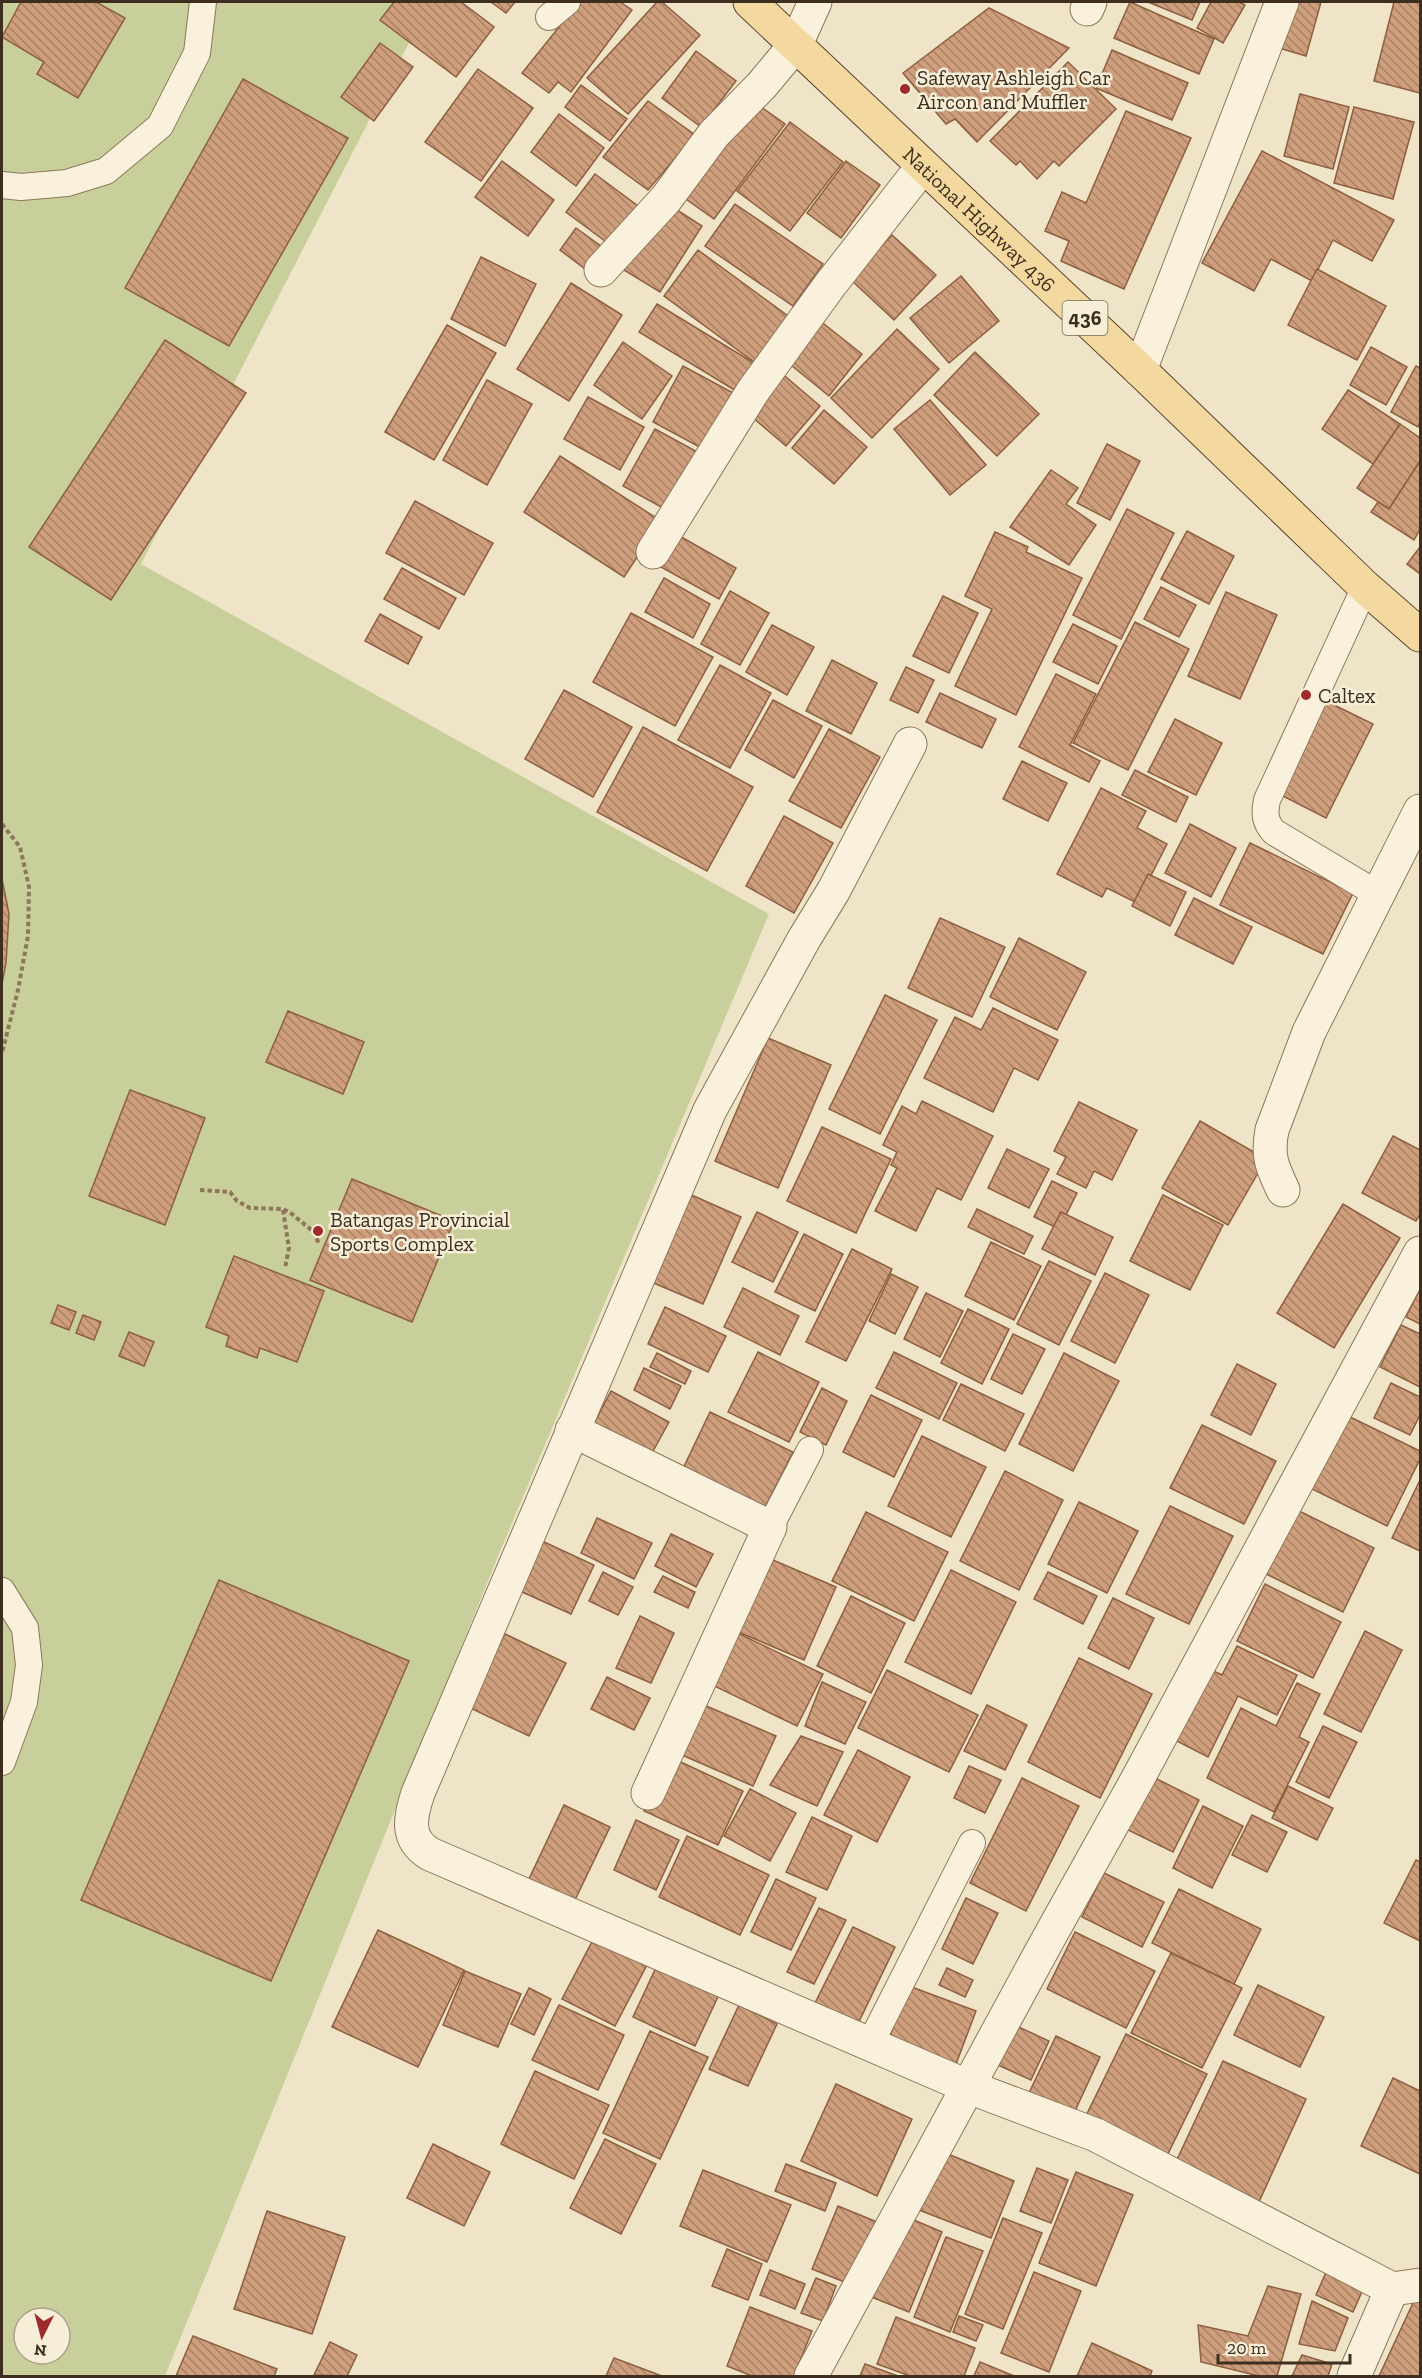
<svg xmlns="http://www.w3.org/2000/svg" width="1422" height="2378" font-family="'Zilla Slab',serif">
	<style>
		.green { fill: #c9cf9b; fill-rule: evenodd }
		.building { fill: url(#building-back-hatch); stroke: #8d5f41; stroke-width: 1.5 }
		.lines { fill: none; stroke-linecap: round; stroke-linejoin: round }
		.lane-casing { stroke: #8d765c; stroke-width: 28 }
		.street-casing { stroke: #8d765c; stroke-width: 35 }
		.primary-casing { stroke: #5b4430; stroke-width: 35 }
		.path { stroke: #8d765c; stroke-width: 4; stroke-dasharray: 4.5 3; stroke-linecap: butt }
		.lane { stroke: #faf1dc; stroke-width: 26 }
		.street { stroke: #faf1dc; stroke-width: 33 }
		.primary { stroke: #f3d9a0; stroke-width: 33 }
		.poi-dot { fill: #9e2a2b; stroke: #f7eed8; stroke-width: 2 }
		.labels { text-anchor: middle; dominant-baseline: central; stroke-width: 5; stroke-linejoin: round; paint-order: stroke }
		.shield { fill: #f7eed8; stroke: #756857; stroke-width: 1.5 }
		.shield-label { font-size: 20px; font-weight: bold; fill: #3d2e20 }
		.poi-label { font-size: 21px; fill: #3d2e20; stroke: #f7eed8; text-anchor: start }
		.street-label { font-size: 21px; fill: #3d2e20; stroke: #f7eed8 }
	</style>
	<defs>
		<pattern id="building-back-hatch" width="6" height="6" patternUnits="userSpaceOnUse" patternTransform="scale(1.5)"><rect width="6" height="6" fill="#cf9f7d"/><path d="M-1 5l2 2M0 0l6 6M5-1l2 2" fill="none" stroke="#a98266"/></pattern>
	</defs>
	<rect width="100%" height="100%" fill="#f0e4c8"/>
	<path class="green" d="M2 2H430L141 564 769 914 501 1549 165 2376H2ZM24 2318H60V2354H24Z"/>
	<g class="building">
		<polygon points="21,2 96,2 125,18 78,98 37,74 44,62 2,37"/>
		<polygon points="394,2 461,2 494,27 456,77 380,20"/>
		<polygon points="491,2 515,2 506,13"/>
		<polygon points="579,2 620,2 632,10 571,92 558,82 549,93 522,73"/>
		<polygon points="657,2 662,2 700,35 628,114 587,78"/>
		<polygon points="1130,2 1214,39 1199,74 1114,38"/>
		<polygon points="1148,2 1200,2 1192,20"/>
		<polygon points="1211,2 1239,2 1245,5 1223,43 1197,28"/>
		<polygon points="1292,2 1321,2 1306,56 1279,48"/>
		<polygon points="1394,2 1420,2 1420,93 1374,81"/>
		<polygon points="989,8 1069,48 977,142 955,119 946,124 903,73"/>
		<polygon points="380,43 413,67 374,121 341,97"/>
		<polygon points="1112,50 1188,83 1172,120 1096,88"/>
		<polygon points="696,51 736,81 701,127 662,98"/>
		<polygon points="1068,62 1116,109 1059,166 1054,161 1037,179 1020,161 1016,165 990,141"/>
		<polygon points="478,69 533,108 481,181 425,142"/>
		<polygon points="243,79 348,138 229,346 125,288"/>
		<polygon points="581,85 627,119 610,141 565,107"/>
		<polygon points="1300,94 1349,107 1333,169 1284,156"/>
		<polygon points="750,99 785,124 714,219 679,194"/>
		<polygon points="648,101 695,135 648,190 603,157"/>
		<polygon points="1354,107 1414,122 1393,199 1334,183"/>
		<polygon points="1126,111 1191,138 1124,289 1061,261 1069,241 1045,231 1062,192 1086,203"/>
		<polygon points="559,114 604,148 576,186 531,152"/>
		<polygon points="790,122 843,162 790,231 737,191"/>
		<polygon points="1262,151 1394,220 1372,261 1333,240 1312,281 1271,259 1254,291 1202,263"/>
		<polygon points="502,161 554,200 528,236 475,197"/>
		<polygon points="846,161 880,185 841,238 807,213"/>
		<polygon points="595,174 642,209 613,247 566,212"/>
		<polygon points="666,203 702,226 660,292 624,270"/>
		<polygon points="735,204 823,264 793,306 705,246"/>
		<polygon points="576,228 605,249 589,272 560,250"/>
		<polygon points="892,235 936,275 894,320 850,279"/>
		<polygon points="698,250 788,316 754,362 664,296"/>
		<polygon points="481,257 536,284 505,346 451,319"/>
		<polygon points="1317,269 1386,306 1357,360 1288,325"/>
		<polygon points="961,276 999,321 949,363 910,318"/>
		<polygon points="571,283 622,315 569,401 517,369"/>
		<polygon points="657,304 754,363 736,391 639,332"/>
		<polygon points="814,316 862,354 829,396 781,357"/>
		<polygon points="447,325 496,353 434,460 385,432"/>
		<polygon points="897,329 939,369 872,438 831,398"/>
		<polygon points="165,340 246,393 111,600 29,547"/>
		<polygon points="623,342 672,376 642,419 594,385"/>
		<polygon points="1371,347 1407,367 1386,405 1350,385"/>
		<polygon points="975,352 1039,414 997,456 934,395"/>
		<polygon points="683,366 737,395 707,451 653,422"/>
		<polygon points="1416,366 1420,368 1420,422 1418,427 1391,412"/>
		<polygon points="779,371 820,406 786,446 745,411"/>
		<polygon points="487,380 532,404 487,485 443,460"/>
		<polygon points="1348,390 1400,424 1373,464 1322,429"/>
		<polygon points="588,397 644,427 620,470 564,439"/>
		<polygon points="930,400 986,465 950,495 894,429"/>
		<polygon points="824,410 867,447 834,484 792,448"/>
		<polygon points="1400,424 1420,438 1420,461 1389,509 1357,488"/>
		<polygon points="655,429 703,455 672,513 623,486"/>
		<polygon points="1107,444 1140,461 1110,520 1077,503"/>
		<polygon points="560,456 661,521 624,577 524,512"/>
		<polygon points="1420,461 1420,529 1414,540 1371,512 1378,502 1389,509"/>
		<polygon points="1051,470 1078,488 1066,504 1096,525 1069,565 1010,527"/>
		<polygon points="415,501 493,543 464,595 386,553"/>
		<polygon points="1127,509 1174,533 1121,639 1073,615"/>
		<polygon points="1187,531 1234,556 1209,604 1161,579"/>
		<polygon points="995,532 1028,547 1026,552 1082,578 1016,715 955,686 992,609 965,596"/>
		<polygon points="676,534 736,568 719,599 659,566"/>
		<polygon points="1420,547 1420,574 1407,564"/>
		<polygon points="402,568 456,598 439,629 384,599"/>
		<polygon points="664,578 710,604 693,638 645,612"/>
		<polygon points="1161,587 1196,605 1179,637 1144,619"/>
		<polygon points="730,591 769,613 740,665 701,644"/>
		<polygon points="1226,592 1277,615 1240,699 1188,676"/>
		<polygon points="943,596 978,613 949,673 913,656"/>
		<polygon points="631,613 713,657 675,726 593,682"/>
		<polygon points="380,614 422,637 408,664 365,641"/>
		<polygon points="1135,622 1189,649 1128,770 1073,743"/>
		<polygon points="1073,624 1117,646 1098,684 1053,662"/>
		<polygon points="772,625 814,647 787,695 746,672"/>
		<polygon points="832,660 877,683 851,734 806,711"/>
		<polygon points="720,665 771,693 730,768 678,740"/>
		<polygon points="906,667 934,680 918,713 890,700"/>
		<polygon points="1056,674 1096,694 1070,745 1100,761 1089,782 1019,747"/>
		<polygon points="564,690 632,727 593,797 525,759"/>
		<polygon points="940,693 996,719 982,748 926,722"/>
		<polygon points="1322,699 1373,724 1326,818 1275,792"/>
		<polygon points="773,700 822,726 794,778 745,750"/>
		<polygon points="1175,719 1222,743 1196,795 1148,772"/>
		<polygon points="643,727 753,787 707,871 597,812"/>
		<polygon points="829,729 880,757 841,828 789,801"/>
		<polygon points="1022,761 1067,783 1048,821 1003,799"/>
		<polygon points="1135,770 1188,797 1176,822 1122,795"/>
		<polygon points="1101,788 1146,811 1137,828 1167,844 1137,903 1107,888 1102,897 1057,874"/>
		<polygon points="784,816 833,843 794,913 746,886"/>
		<polygon points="1190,824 1236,848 1211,897 1165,873"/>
		<polygon points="1250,843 1353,893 1323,954 1220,905"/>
		<polygon points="1148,874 1186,892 1170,926 1132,906"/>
		<polygon points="2,879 9,914 6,963 2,984"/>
		<polygon points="1194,898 1252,927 1233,964 1175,935"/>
		<polygon points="940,918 1005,947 972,1017 908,988"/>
		<polygon points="1019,938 1086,972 1057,1030 990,997"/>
		<polygon points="885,995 937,1020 880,1134 829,1109"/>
		<polygon points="993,1008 1058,1040 1038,1080 1014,1068 993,1112 924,1078 955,1017 981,1030"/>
		<polygon points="288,1011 364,1042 343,1094 266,1062"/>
		<polygon points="768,1038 831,1065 778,1188 715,1161"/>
		<polygon points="130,1090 205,1118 165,1225 89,1196"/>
		<polygon points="922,1101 993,1136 961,1200 937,1188 916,1231 875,1211 897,1168 891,1165 897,1152 883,1145 902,1106 916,1114"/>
		<polygon points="1079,1102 1137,1130 1112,1180 1094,1171 1086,1188 1057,1174 1066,1157 1054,1151"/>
		<polygon points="1200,1121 1266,1159 1228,1225 1162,1188"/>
		<polygon points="822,1127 891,1159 856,1233 787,1201"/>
		<polygon points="1393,1136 1420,1150 1420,1214 1416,1221 1362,1193"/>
		<polygon points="1007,1149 1049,1169 1029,1208 988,1188"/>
		<polygon points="352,1179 454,1221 412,1322 310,1280"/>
		<polygon points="1052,1181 1077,1193 1059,1229 1034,1217"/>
		<polygon points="687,1193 741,1217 703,1304 649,1281"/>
		<polygon points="1163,1195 1223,1225 1190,1290 1130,1261"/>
		<polygon points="1343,1204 1400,1238 1334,1348 1277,1313"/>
		<polygon points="977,1209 1033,1236 1024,1254 968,1227"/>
		<polygon points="757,1212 798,1232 773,1282 732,1262"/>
		<polygon points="1061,1212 1113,1237 1095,1275 1042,1249"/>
		<polygon points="804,1234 843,1254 815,1311 775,1292"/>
		<polygon points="991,1242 1041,1266 1014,1320 965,1296"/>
		<polygon points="852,1249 892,1269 846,1361 806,1342"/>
		<polygon points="234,1256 324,1291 297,1362 260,1348 257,1358 226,1346 229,1336 206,1327"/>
		<polygon points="1049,1261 1091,1281 1059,1345 1017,1324"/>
		<polygon points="1105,1273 1149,1295 1115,1363 1071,1341"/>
		<polygon points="891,1274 918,1287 895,1334 869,1321"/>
		<polygon points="743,1288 799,1316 780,1355 724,1327"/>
		<polygon points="1420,1289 1420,1324 1406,1317"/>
		<polygon points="926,1293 963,1311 940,1357 904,1339"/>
		<polygon points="58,1305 76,1312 69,1330 51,1323"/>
		<polygon points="665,1307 726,1336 708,1372 648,1344"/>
		<polygon points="968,1309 1009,1329 982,1384 941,1363"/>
		<polygon points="83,1315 101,1322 94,1340 76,1333"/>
		<polygon points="1401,1325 1420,1334 1420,1387 1380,1367"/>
		<polygon points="129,1332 154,1342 144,1366 119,1356"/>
		<polygon points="1013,1334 1045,1349 1022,1394 991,1379"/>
		<polygon points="758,1352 819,1382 789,1442 728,1412"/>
		<polygon points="894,1352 957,1383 939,1419 876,1388"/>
		<polygon points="657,1353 691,1371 685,1384 650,1367"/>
		<polygon points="1064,1353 1119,1381 1073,1471 1019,1444"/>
		<polygon points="1237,1364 1276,1384 1251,1435 1211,1415"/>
		<polygon points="644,1368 681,1386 670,1409 634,1390"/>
		<polygon points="1391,1383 1420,1397 1420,1415 1410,1435 1374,1418"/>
		<polygon points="961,1384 1024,1414 1005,1451 943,1420"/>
		<polygon points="822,1388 847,1401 826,1445 800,1432"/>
		<polygon points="611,1391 669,1422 647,1462 590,1431"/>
		<polygon points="871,1395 922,1420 894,1477 843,1452"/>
		<polygon points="710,1412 793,1452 760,1517 679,1477"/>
		<polygon points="1346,1415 1420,1451 1420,1459 1387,1526 1310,1488"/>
		<polygon points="1202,1425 1276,1461 1244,1524 1170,1488"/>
		<polygon points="922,1436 986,1467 951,1537 888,1506"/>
		<polygon points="1005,1471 1063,1500 1019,1590 960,1561"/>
		<polygon points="1420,1480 1420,1551 1392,1538"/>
		<polygon points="1079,1502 1138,1531 1107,1593 1048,1564"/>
		<polygon points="1287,1505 1374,1548 1343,1612 1256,1569"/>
		<polygon points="1170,1506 1233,1536 1189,1624 1126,1594"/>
		<polygon points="866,1512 948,1552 914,1621 832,1581"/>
		<polygon points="597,1518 652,1543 634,1579 581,1553"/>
		<polygon points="671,1534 713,1554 696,1587 655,1566"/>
		<polygon points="542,1541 594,1565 571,1614 520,1591"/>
		<polygon points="761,1555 836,1587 804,1660 729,1628"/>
		<polygon points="951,1570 1016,1602 971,1694 905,1662"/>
		<polygon points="603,1572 633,1587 618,1615 589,1601"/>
		<polygon points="1048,1572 1097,1596 1083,1624 1034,1599"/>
		<polygon points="663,1576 695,1592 688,1608 654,1592"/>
		<polygon points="219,1580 409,1661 271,1981 81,1900"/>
		<polygon points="1265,1584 1341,1622 1313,1678 1237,1641"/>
		<polygon points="851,1596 905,1623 871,1693 817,1666"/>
		<polygon points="1113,1598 1154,1618 1129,1669 1088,1648"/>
		<polygon points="640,1616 674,1633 651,1683 616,1668"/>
		<polygon points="727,1628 823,1674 797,1726 702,1680"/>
		<polygon points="1365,1631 1402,1650 1361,1732 1324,1714"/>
		<polygon points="505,1634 566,1663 529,1736 468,1707"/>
		<polygon points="1237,1646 1297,1675 1277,1715 1238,1696 1208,1757 1167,1736 1203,1666 1222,1675"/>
		<polygon points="1079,1658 1152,1694 1100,1798 1028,1762"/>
		<polygon points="887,1670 978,1715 949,1772 858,1728"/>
		<polygon points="607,1677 650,1698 634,1730 591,1709"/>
		<polygon points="822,1682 866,1702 845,1744 805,1726"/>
		<polygon points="1297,1683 1320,1694 1299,1737 1309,1742 1274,1812 1207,1778 1241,1708 1276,1726"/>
		<polygon points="704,1705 776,1736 753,1786 682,1755"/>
		<polygon points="987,1705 1027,1725 1005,1770 964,1751"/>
		<polygon points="1323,1726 1357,1742 1329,1798 1296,1782"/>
		<polygon points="801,1736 843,1752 817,1806 770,1785"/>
		<polygon points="858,1750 910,1777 877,1842 824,1815"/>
		<polygon points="670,1757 743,1791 718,1845 644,1811"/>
		<polygon points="969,1766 1001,1780 985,1813 954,1798"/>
		<polygon points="1147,1774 1199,1800 1173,1852 1122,1827"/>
		<polygon points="1022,1778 1079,1806 1026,1911 970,1883"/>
		<polygon points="1288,1786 1333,1808 1317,1840 1272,1818"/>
		<polygon points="750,1789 796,1813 770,1861 724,1836"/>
		<polygon points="564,1805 610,1827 574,1902 528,1881"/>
		<polygon points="1203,1806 1243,1826 1212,1888 1173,1868"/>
		<polygon points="1252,1815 1287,1832 1267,1872 1232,1855"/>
		<polygon points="812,1817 852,1836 827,1890 786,1872"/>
		<polygon points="636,1820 679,1840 656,1890 614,1870"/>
		<polygon points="687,1836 769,1875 740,1935 659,1897"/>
		<polygon points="1416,1860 1420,1862 1420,1941 1384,1923"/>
		<polygon points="1104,1873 1164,1902 1142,1947 1082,1917"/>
		<polygon points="776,1879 816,1898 791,1950 751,1932"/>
		<polygon points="1179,1889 1261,1929 1234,1984 1152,1943"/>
		<polygon points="966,1898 998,1913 973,1964 942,1949"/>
		<polygon points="819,1908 846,1920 814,1984 787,1972"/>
		<polygon points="853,1927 895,1947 854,2032 811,2011"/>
		<polygon points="378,1930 464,1970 418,2067 332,2027"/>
		<polygon points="1075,1932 1155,1971 1126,2028 1047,1989"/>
		<polygon points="595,1936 648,1963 615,2026 562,1999"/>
		<polygon points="1171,1953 1242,1988 1202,2068 1131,2033"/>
		<polygon points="660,1959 722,1988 695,2046 633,2017"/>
		<polygon points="947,1968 973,1980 965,1997 939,1985"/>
		<polygon points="465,1971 521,1994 498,2047 443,2025"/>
		<polygon points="1258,1985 1324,2017 1300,2067 1234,2035"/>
		<polygon points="909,1986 976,2011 953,2072 886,2046"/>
		<polygon points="529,1988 551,1999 534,2035 511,2024"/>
		<polygon points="559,2005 624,2035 598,2090 532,2060"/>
		<polygon points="739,2005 777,2024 748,2086 709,2069"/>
		<polygon points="1008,2022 1049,2041 1031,2080 989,2061"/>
		<polygon points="650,2031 708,2057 660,2159 603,2133"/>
		<polygon points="1126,2034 1207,2074 1163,2164 1082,2124"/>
		<polygon points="1056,2036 1100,2057 1074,2113 1029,2093"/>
		<polygon points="1223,2061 1306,2099 1258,2204 1174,2166"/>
		<polygon points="535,2071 609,2105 574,2179 501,2144"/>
		<polygon points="1393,2078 1420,2091 1420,2174 1361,2146"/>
		<polygon points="836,2084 912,2119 877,2196 801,2161"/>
		<polygon points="605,2139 656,2164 621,2234 570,2208"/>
		<polygon points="433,2144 490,2172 464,2226 407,2198"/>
		<polygon points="938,2150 1014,2181 991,2238 914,2208"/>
		<polygon points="786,2164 836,2183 825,2211 775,2191"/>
		<polygon points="1037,2168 1068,2180 1051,2223 1020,2211"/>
		<polygon points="703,2170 791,2205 767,2262 680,2226"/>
		<polygon points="1076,2172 1133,2195 1096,2286 1039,2263"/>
		<polygon points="838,2206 877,2222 852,2285 812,2269"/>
		<polygon points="267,2211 345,2237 312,2334 234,2309"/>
		<polygon points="902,2215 942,2232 909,2312 869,2296"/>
		<polygon points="1003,2218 1042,2233 1003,2329 965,2314"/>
		<polygon points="946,2237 983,2251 950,2332 914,2317"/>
		<polygon points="727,2249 762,2264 748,2300 712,2286"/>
		<polygon points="770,2270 805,2284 795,2309 760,2295"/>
		<polygon points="1327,2270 1365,2285 1353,2312 1316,2295"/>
		<polygon points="1034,2272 1081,2291 1049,2372 1001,2353"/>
		<polygon points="816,2278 836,2286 823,2321 801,2313"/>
		<polygon points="1268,2286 1301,2294 1277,2376 1259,2376 1201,2362 1198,2325 1248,2336"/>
		<polygon points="1420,2288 1420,2376 1379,2376"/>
		<polygon points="1312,2301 1348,2318 1335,2351 1299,2344"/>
		<polygon points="750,2307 812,2331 794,2376 752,2376 727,2366"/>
		<polygon points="959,2316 983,2325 976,2341 953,2332"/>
		<polygon points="896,2317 975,2348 964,2376 910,2376 877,2364"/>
		<polygon points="193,2336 277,2369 274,2376 176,2376"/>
		<polygon points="330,2342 357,2355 347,2376 314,2375"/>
		<polygon points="1092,2343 1152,2371 1150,2376 1077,2376"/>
		<polygon points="1302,2355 1332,2364 1328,2376 1292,2376"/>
		<polygon points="614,2358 662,2376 606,2376"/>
		<polygon points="980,2362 1014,2376 974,2376"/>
		<polygon points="865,2364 898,2376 860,2376"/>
	</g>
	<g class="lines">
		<g class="lane-casing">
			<g id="lane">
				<polyline points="549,17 567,2"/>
				<polyline points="2,185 21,187 67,183 106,171 160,126 197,53 203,2"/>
				<path d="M1365 587 1267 800C1264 814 1265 822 1274 832L1379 895"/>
				<polyline points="770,1527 810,1450"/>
				<polyline points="2,1591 25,1628 29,1665 24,1702 2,1762"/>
				<polyline points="870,2044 972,1843"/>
			</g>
		</g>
		<g class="street-casing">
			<g id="street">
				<polyline points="1087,9 1090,2"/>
				<polyline points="601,270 666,199 714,134 762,85 796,44 815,2"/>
				<polyline points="1140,370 1282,2"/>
				<polyline points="653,552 753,391 830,285 923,166"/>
				<path d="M910 744 834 890 804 939 710 1110 418 1793C410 1817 405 1839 430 1854L969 2087 1096 2135 1392 2289 1420 2285"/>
				<path d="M1283 1190C1272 1167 1267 1156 1272 1130L1309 1032 1420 811"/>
				<polyline points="572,1430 770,1527 648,1793"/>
				<polyline points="811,2376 1046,1943 1137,1780 1420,1253"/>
				<polyline points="1354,2376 1392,2289"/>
			</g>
		</g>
		<g class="primary-casing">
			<g id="primary">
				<path id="s1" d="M750 2 1140 370 1365 587 1420 635"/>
			</g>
		</g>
		<g class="path">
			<polyline points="2,824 20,847 29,887 28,936 18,990 2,1053"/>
			<polyline points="200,1190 230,1192 237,1201 250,1208 283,1209 292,1214 315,1233 319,1245"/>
			<polyline points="283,1210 289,1248 285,1268"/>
		</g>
		<use href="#lane" class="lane"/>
		<use href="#street" class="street"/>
		<use href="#primary" class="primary"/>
	</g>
	<g class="poi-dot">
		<circle cx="905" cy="89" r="6"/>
		<circle cx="1306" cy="695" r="6"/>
		<circle cx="318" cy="1231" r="6"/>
	</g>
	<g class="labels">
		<rect class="shield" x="1062.5" y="301" width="45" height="34" rx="4.5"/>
		<g class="shield-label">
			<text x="1085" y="318">436</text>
		</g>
		<g class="poi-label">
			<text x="917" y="77">Safeway Ashleigh Car<tspan x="917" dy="24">Aircon and Muffler</tspan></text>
			<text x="1318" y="695">Caltex</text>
			<text x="330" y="1219">Batangas Provincial<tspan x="330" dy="24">Sports Complex</tspan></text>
		</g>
		<g class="street-label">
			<text stroke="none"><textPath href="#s1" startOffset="316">National Highway 436</textPath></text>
		</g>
	</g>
	<rect width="1422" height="2378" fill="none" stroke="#3d2e20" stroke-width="6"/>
	<g transform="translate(42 2336) rotate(186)"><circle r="28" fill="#f7eed8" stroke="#ada18e" stroke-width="1.5"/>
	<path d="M0-4.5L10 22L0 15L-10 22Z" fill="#9e2a2b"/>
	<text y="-9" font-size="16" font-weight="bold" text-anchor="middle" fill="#3d2e20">N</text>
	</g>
	<path d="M1218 2354v9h132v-9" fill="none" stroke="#3d2e20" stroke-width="3"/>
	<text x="1227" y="2354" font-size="18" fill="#3d2e20" stroke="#f7eed8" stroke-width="4.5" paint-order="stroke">20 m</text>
</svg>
